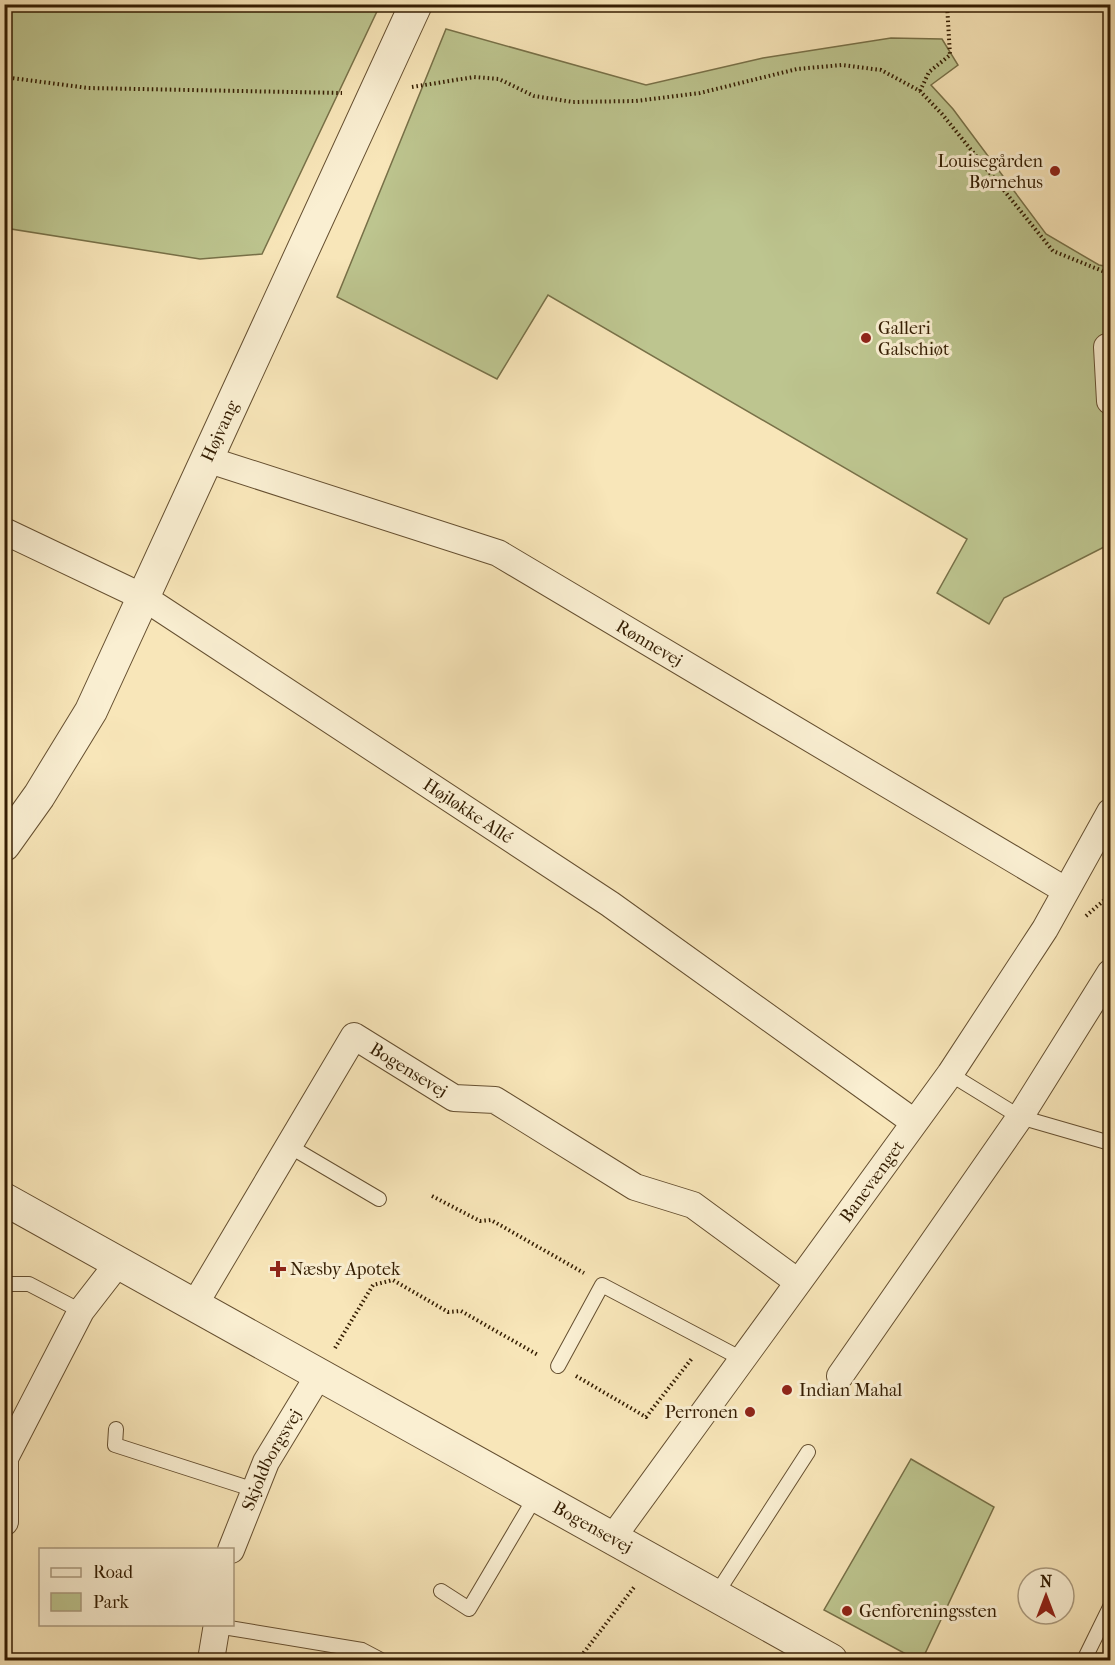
<svg xmlns="http://www.w3.org/2000/svg" width="1115" height="1665" font-family="'IM FELL French Canon',serif">
	<style>
		.green { fill: #bdc58f; stroke: #787148; stroke-width: 1.5 }
		.lines { fill: none; stroke-linecap: round; stroke-linejoin: round }
		.service-casing { stroke: #654f30; stroke-width: 16 }
		.minor-casing { stroke: #654f30; stroke-width: 28 }
		.tertiary-casing { stroke: #654f30; stroke-width: 34 }
		.path { stroke: #341d02; stroke-width: 4; stroke-dasharray: 1.5 3; stroke-linecap: butt }
		.service { stroke: #faefd2; stroke-width: 14 }
		.minor { stroke: #faefd2; stroke-width: 26 }
		.tertiary { stroke: #faefd2; stroke-width: 32 }
		.poi-dot { fill: #8f2418; stroke: #faefd2; stroke-width: 2 }
		.labels { text-anchor: middle; dominant-baseline: central; stroke-width: 6; stroke-linejoin: round; paint-order: stroke }
		.poi-label { font-size: 18px; fill: #341d02; stroke: #faefd2; text-anchor: start }
		.street-label { font-size: 18px; fill: #341d02; stroke: #faefd2 }
	</style>
	<rect width="100%" height="100%" fill="#f8e6b9"/>
	<filter id="stains"><feTurbulence type="fractalNoise" baseFrequency=".00333" numOctaves="4"/><feColorMatrix values="0 0 0 0 .2 0 0 0 0 .09 0 0 0 0 .02 0 0 0 .5 -.17"/></filter>
	<radialGradient id="worn" r=".72"><stop offset=".6" stop-color="#630" stop-opacity="0"/><stop offset="1" stop-color="#630" stop-opacity=".3"/></radialGradient>
	<g class="green">
		<polygon points="4,5 5,4 380,5 262,254 200,259 5,228"/>
		<polygon points="446,29 646,85 763,58 891,38 942,39 958,65 931,85 953,109 1046,234 1099,265 1110,267 1110,544 1004,598 989,624 937,593 967,539 548,295 497,379 337,297"/>
		<polygon points="911,1459 994,1507 922,1660 917,1660 824,1610"/>
	</g>
	<g class="lines">
		<g class="service-casing">
			<g id="service">
				<polyline points="950,1074 1020,1117 1110,1143"/>
				<polyline points="289,1146 379,1199"/>
				<polyline points="4,1284 29,1284 81,1311"/>
				<polyline points="558,1366 602,1285 742,1359"/>
				<polyline points="116,1429 115,1445 255,1490"/>
				<polyline points="441,1591 469,1609 537,1494"/>
				<polyline points="715,1596 808,1452"/>
				<polyline points="217,1626 362,1650 381,1660"/>
				<polyline points="1084,1660 1110,1607"/>
			</g>
		</g>
		<g class="minor-casing">
			<g id="minor">
				<polyline points="1107,347 1110,401"/>
				<path id="s1" d="M206 459 498 553 1065 890"/>
				<path id="s2" d="M4 531 143 597 610 904 914 1122"/>
				<path id="s3" d="M195 1304 354 1036 454 1098 495 1100 635 1187 693 1205 798 1282"/>
				<polyline points="840,1376 1020,1117 1110,973"/>
				<polyline points="5,1522 5,1458 81,1311 119,1262"/>
				<path id="s4" d="M613 1537 950 1074 1045 929 1110 812"/>
				<path id="s5" d="M231 1550 266 1462 320 1373"/>
				<polyline points="211,1660 217,1624"/>
			</g>
		</g>
		<g class="tertiary-casing">
			<g id="tertiary">
				<path id="s6" d="M4 845 39 796 91 711 416 4"/>
				<path id="s7" d="M4 1199 831 1660"/>
			</g>
		</g>
		<g class="path">
			<polyline points="4,77 88,88 342,93"/>
			<polyline points="412,87 474,77 499,79 534,96 573,102 636,101 700,93 797,69 842,65 881,70 920,91 942,114 1053,251 1110,274"/>
			<polyline points="920,91 929,72 950,55 947,4"/>
			<polyline points="1086,916 1110,895"/>
			<polyline points="432,1196 480,1221 491,1220 584,1273"/>
			<polyline points="335,1348 373,1285 393,1280 448,1312 461,1311 538,1355"/>
			<polyline points="576,1376 646,1417 693,1357"/>
			<polyline points="578,1660 635,1586"/>
		</g>
		<use href="#service" class="service"/>
		<use href="#minor" class="minor"/>
		<use href="#tertiary" class="tertiary"/>
	</g>
	<g class="poi-dot">
		<circle cx="1055" cy="171" r="6"/>
		<circle cx="866" cy="338" r="6"/>
		<path d="M275 1260h6v6h6v6h-6v6h-6v-6h-6v-6h6z"/>
		<circle cx="787" cy="1390" r="6"/>
		<circle cx="750" cy="1412" r="6"/>
		<circle cx="847" cy="1611" r="6"/>
	</g>
	<g class="labels">
		<g class="poi-label">
			<text x="1043" y="161" text-anchor="end">Louisegården<tspan x="1043" dy="21">Børnehus</tspan></text>
			<text x="878" y="328">Galleri<tspan x="878" dy="21">Galschiøt</tspan></text>
			<text x="290" y="1269">Næsby Apotek</text>
			<text x="799" y="1390">Indian Mahal</text>
			<text x="738" y="1412" text-anchor="end">Perronen</text>
			<text x="859" y="1611">Genforeningssten</text>
		</g>
		<g class="street-label">
			<text stroke="none"><textPath href="#s6" startOffset="468">Højvang</textPath></text>
			<text stroke="none"><textPath href="#s1" startOffset="483">Rønnevej</textPath></text>
			<text stroke="none"><textPath href="#s2" startOffset="543">Højløkke Allé</textPath></text>
			<text stroke="none"><textPath href="#s3" startOffset="376">Bogensevej</textPath></text>
			<text stroke="none"><textPath href="#s4" startOffset="440">Banevænget</textPath></text>
			<text stroke="none"><textPath href="#s5" startOffset="99">Skjoldborgsvej</textPath></text>
			<text stroke="none"><textPath href="#s7" startOffset="674">Bogensevej</textPath></text>
		</g>
	</g>
	<rect width="1115" height="1665" fill="none" stroke="#f8e6b9" stroke-width="24"/>
	<rect x="6" y="6" width="1103" height="1653" fill="none" stroke="#341d02" stroke-width="3"/>
	<rect x="12" y="12" width="1091" height="1641" fill="none" stroke="#341d02" stroke-width="1.5"/>
	<rect x="39" y="1548" width="195" height="78" fill="#faefd2" stroke="#ab9b7f" stroke-width="1.5"/>
	<rect x="51" y="1568" width="30" height="9" fill="#faefd2" stroke="#ab9b7f" stroke-width="1.5"/>
	<text x="93" y="1578" font-size="18" fill="#341d02">Road</text>
	<rect x="51" y="1593" width="30" height="18" fill="#bdc58f" stroke="#ab9b7f" stroke-width="1.5"/>
	<text x="93" y="1608" font-size="18" fill="#341d02">Park</text>
	<g transform="translate(1046 1596)"><circle r="28" fill="#faefd2" stroke="#ab9b7f" stroke-width="1.5"/>
	<path d="M0-4.5L10 22L0 15L-10 22Z" fill="#8f2418"/>
	<text y="-9" font-size="16" font-weight="bold" text-anchor="middle" fill="#341d02">N</text>
	</g>
	<rect width="100%" height="100%" filter="url(#stains)"/>
	<rect width="100%" height="100%" fill="url(#worn)"/>
</svg>
